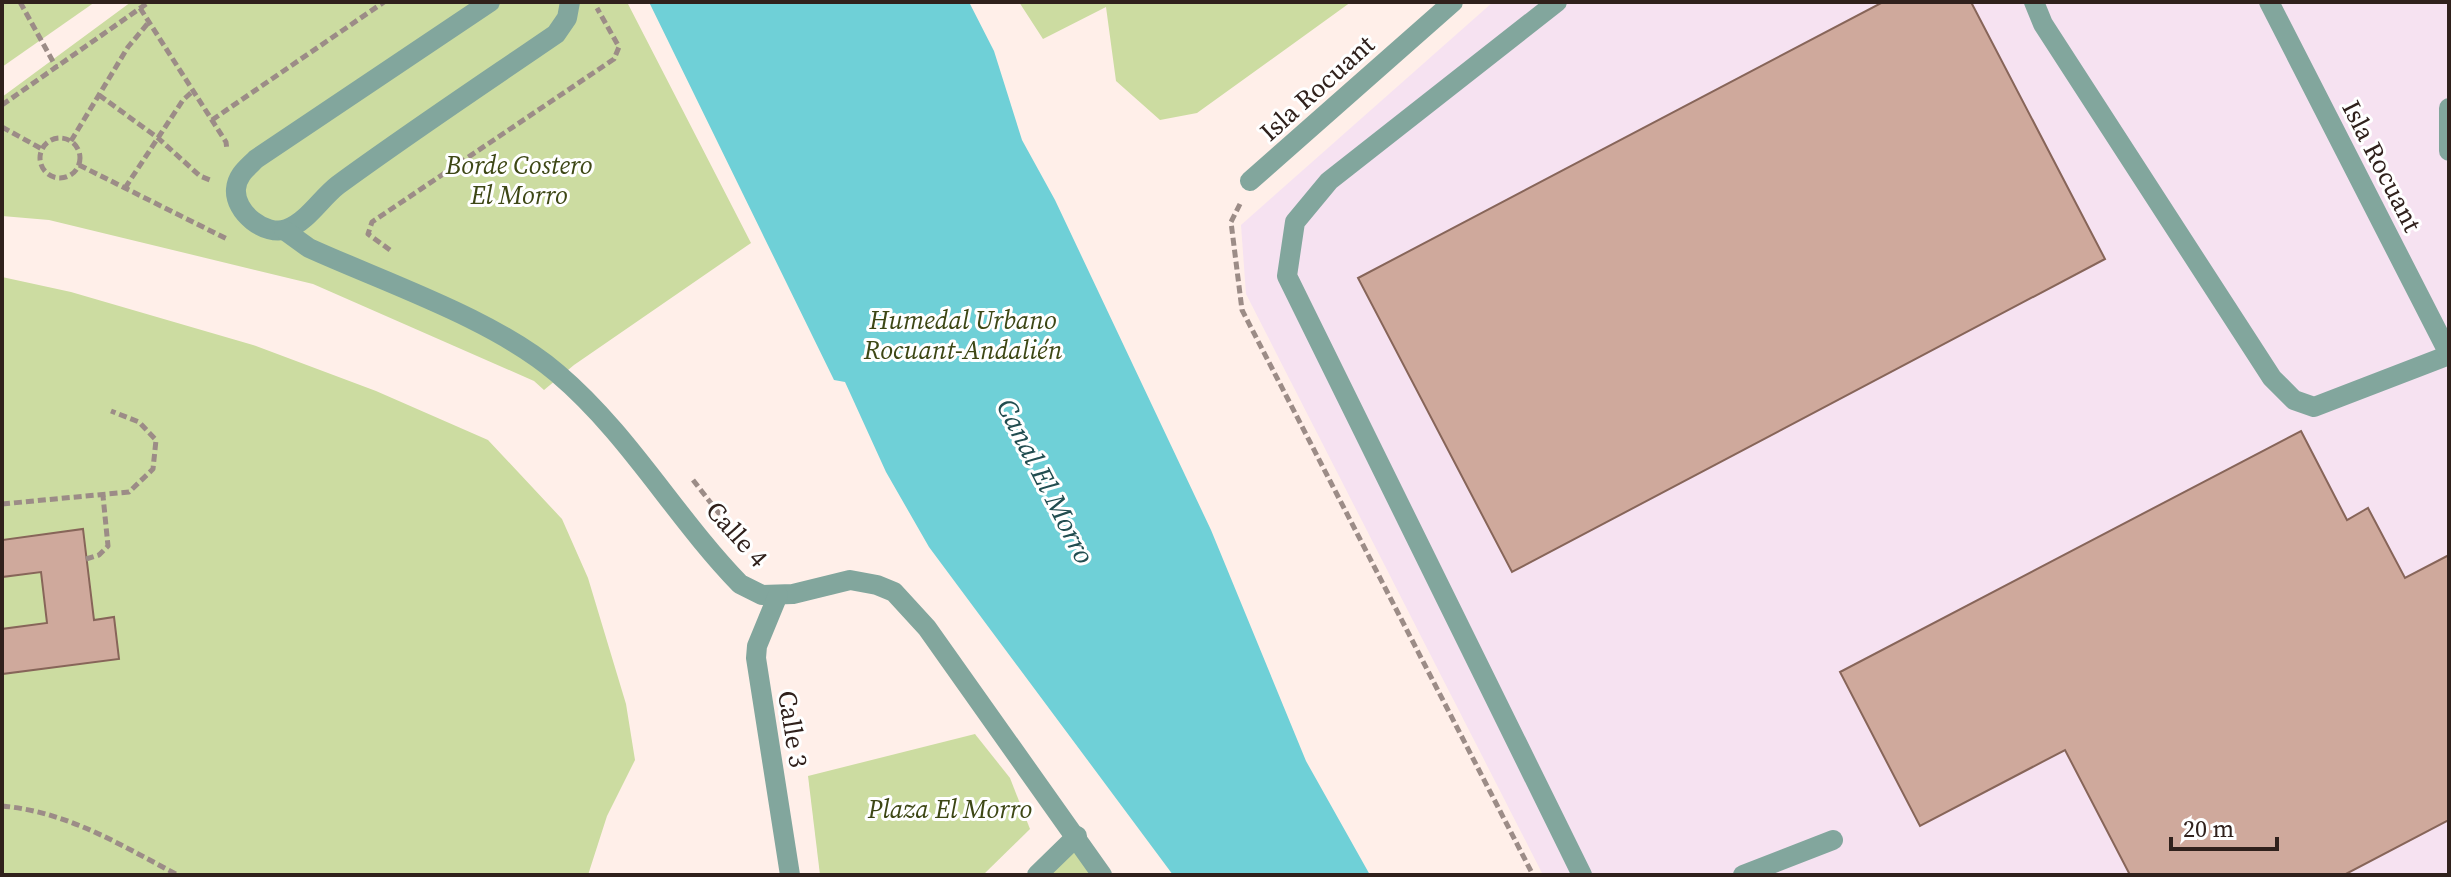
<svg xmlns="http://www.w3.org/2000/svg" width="2451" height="877" font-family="'Source Serif 4',serif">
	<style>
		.industrial { fill: #f6e2f1 }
		.green { fill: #ccdca1 }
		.water { fill: #6fd0d7 }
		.building { fill: #cfa99c; stroke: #876559; stroke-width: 2 }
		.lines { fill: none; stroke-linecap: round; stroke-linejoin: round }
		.path { stroke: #9c8c87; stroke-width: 5; stroke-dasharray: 8 4; stroke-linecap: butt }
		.minor { stroke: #82a69d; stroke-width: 20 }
		.labels { text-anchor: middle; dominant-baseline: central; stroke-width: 6; stroke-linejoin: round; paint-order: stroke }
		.street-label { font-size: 26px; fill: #30211c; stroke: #fff }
		.park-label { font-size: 26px; font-style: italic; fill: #3d4715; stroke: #fff }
		.water-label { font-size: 28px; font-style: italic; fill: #214d50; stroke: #fff }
	</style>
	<rect width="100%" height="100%" fill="#ffefe9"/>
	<polygon class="industrial" points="1493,2 2449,2 2449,875 1543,875 1246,294 1241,225"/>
	<g class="green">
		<polygon points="2,2 95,2 2,67"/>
		<polygon points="131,2 627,2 751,243 574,365 544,390 534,381 313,284 49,220 2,216 2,97"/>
		<polygon points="1019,2 1351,2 1197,113 1160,120 1116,81 1106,7 1043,39"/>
		<polygon points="2,277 71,292 253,345 376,391 488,440 562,519 588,578 626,704 635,760 607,816 588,875 2,875"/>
		<polygon points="975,734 1010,778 1030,829 983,875 820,875 808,776"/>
		<polygon points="1076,839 1099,875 1040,875"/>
	</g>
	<polygon class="water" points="649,2 969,2 994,51 1022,140 1055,200 1211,530 1306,761 1370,875 1173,875 929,547 886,472 845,382 834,380"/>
	<g class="building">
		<polygon points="1883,2 1971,2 2105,259 1512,572 1358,278"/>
		<polygon points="2301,431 2347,520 2368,508 2405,578 2449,555 2449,820 2344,875 2130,875 2065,750 1920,826 1840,672"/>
		<polygon points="83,529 94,620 114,617 119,659 2,674 2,629 47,623 41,572 2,577 2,540"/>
	</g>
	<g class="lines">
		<g class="path">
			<polyline points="20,2 56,67"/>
			<polyline points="140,8 226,142 227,150"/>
			<polyline points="99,95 158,138 200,176 210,180"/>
			<polyline points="2,105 149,2"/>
			<polyline points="212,120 384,2"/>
			<polyline points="2,127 42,149"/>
			<circle cx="60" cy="158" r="20"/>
			<polyline points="71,141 128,47 149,22"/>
			<polyline points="79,165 229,240"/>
			<polyline points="125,188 183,100 193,91"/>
			<polyline points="1240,204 1231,222 1242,310 1533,875"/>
			<polyline points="390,250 368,234 372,222 614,59 619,47 597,8"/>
			<polyline points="693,480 721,516"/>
			<polyline points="2,504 129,492 153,469 156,440 139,422 111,411"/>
			<polyline points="86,559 99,555 108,546 103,496"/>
			<path d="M2 806C69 812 120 845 178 875"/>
		</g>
		<g class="minor">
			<path d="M490 2 256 159C247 168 237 175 236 189 234 212 265 237 287 229 308 221 321 198 338 185 409 133 483 84 556 34L567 18 570 2"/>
			<polyline points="1557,2 1329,181 1295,222 1287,276 1582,875"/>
			<polyline points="2034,2 2043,24 2272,378 2294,400 2314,407 2449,355"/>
			<polyline points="2269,2 2449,354"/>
			<polyline points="2449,108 2449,151"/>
			<polyline points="1250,181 1453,2"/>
			<path d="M284 230 309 248C386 283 494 319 557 373 629 434 675 517 740 584L762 595 793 594 850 580 877 585 894 592 927 628 1102 875"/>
			<polyline points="778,595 757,646 756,658 790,875"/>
			<polyline points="1037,875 1077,836"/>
			<polyline points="1743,875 1833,840"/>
		</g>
	</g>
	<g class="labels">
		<g class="street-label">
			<text transform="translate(1317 88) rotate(-42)">Isla Rocuant</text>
			<text transform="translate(2382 166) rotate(63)">Isla Rocuant</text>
			<text transform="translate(737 534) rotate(48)">Calle 4</text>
			<text transform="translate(793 729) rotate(81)">Calle 3</text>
		</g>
		<g class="park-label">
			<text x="519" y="165">Borde Costero<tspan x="519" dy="30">El Morro</tspan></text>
			<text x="963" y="320">Humedal Urbano<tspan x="963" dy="30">Rocuant-Andalién</tspan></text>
			<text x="950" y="809">Plaza El Morro</text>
		</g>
		<g class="water-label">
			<text transform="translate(1046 481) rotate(63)">Canal El Morro</text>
		</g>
	</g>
	<rect width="2451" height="877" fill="none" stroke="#30211c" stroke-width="8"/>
	<path d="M2171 837v12h106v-12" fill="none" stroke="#30211c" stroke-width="4"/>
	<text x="2183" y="837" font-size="24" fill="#30211c" stroke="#ffffff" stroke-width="6" paint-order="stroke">20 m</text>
</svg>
